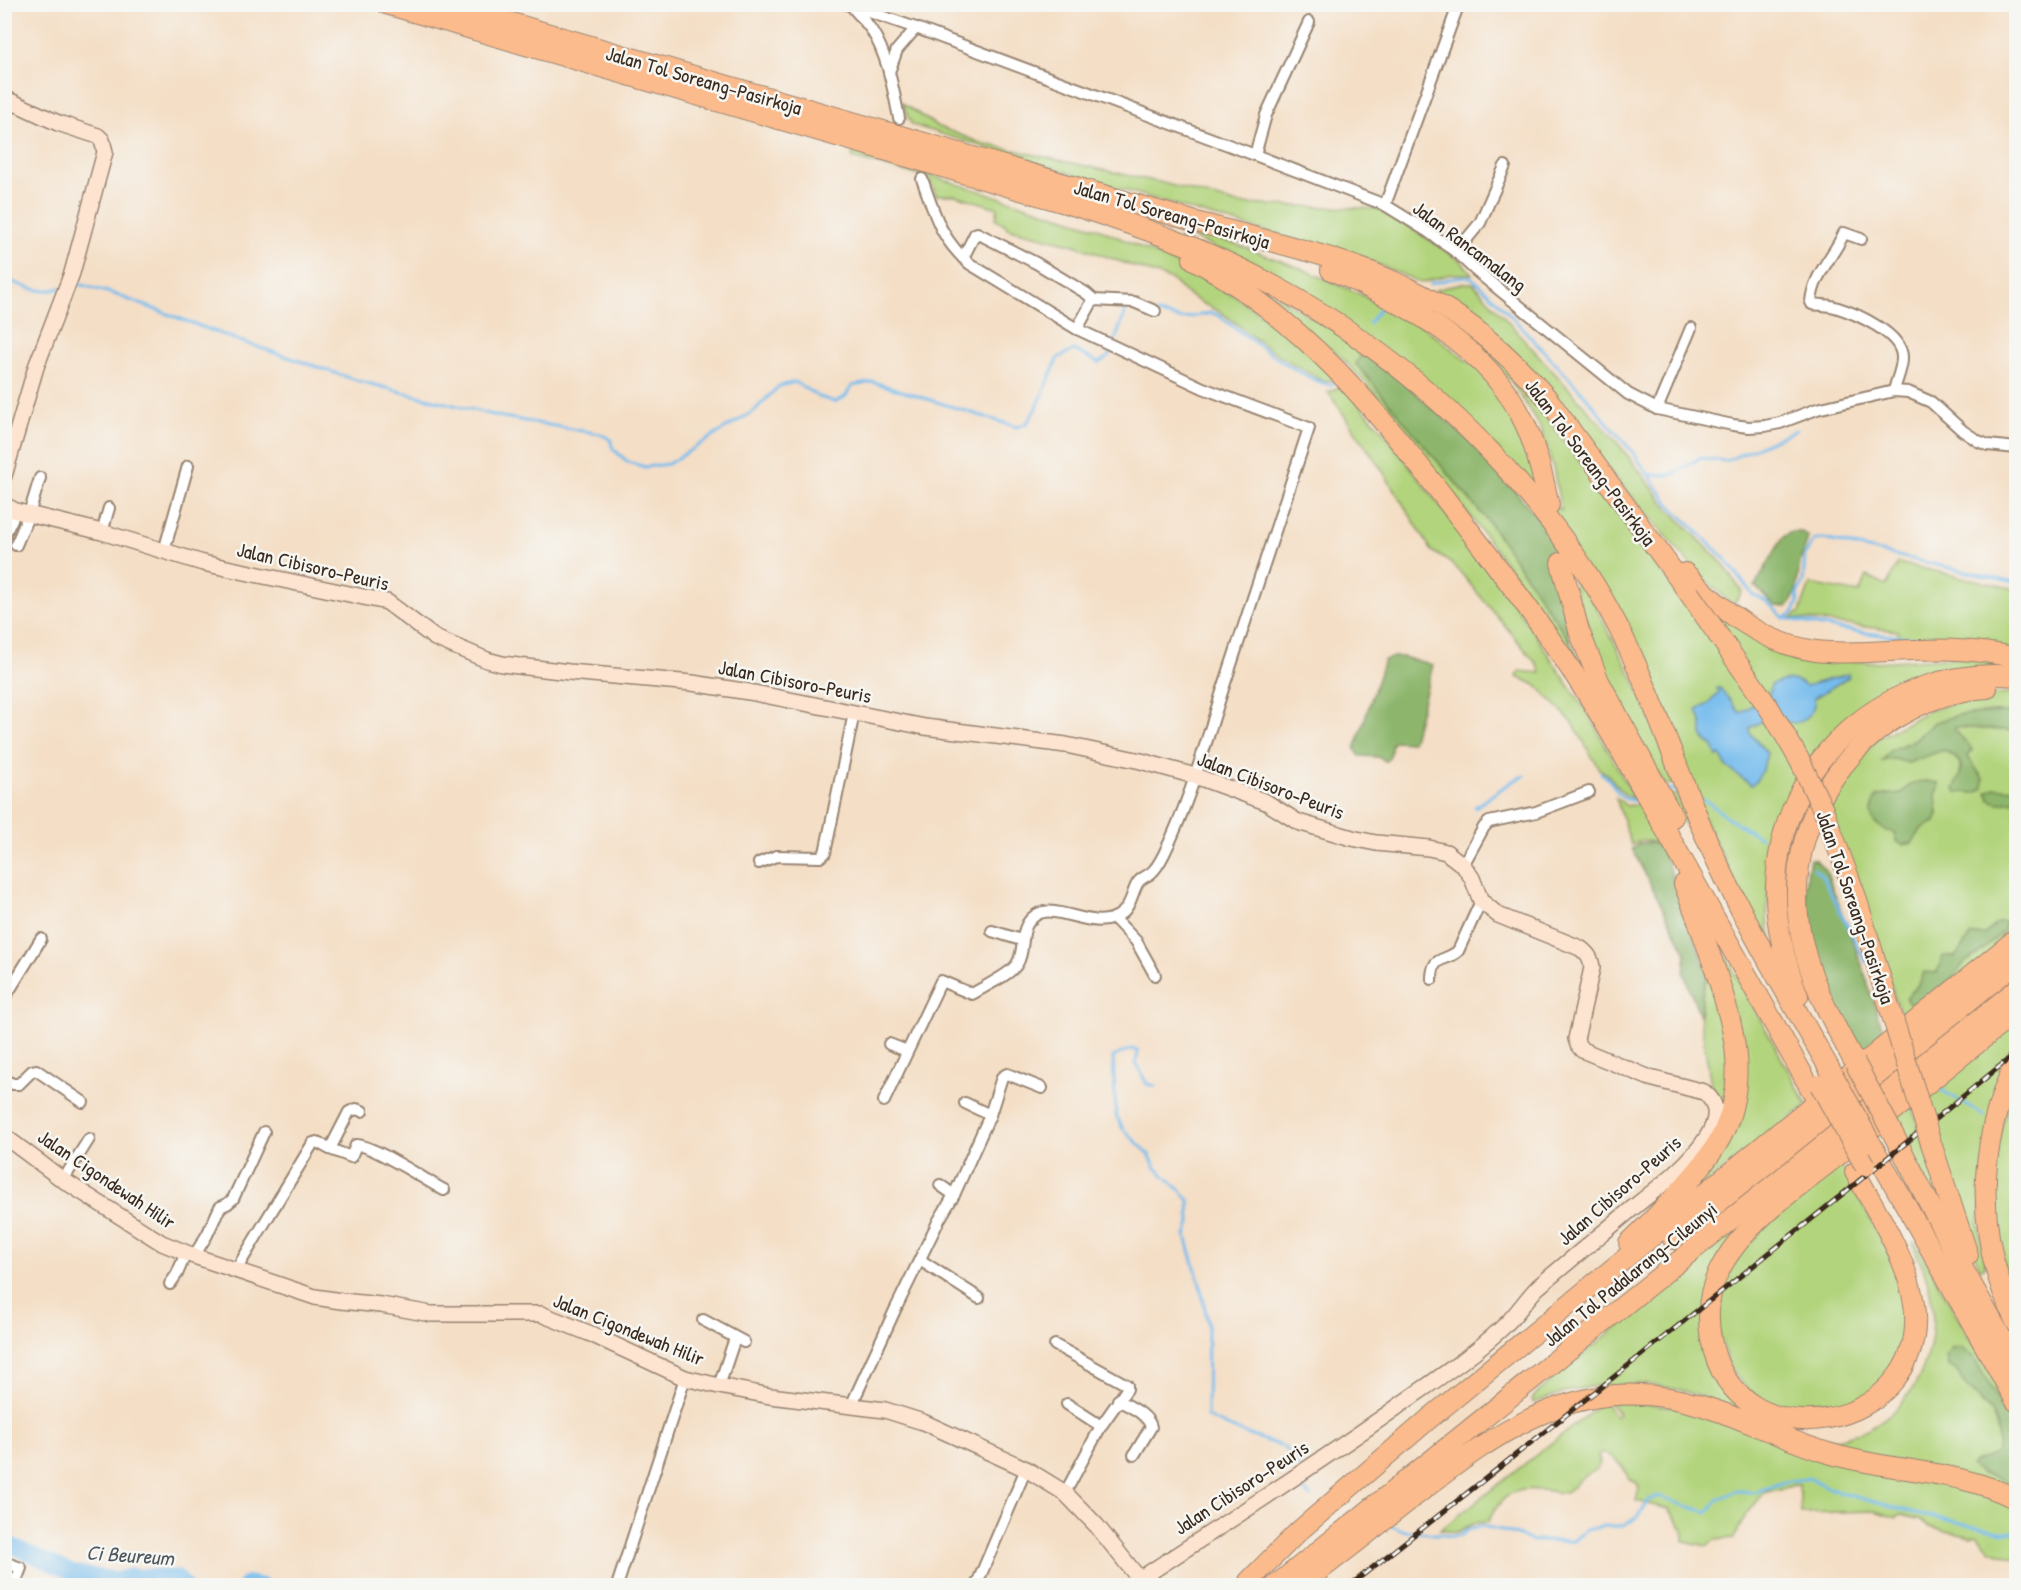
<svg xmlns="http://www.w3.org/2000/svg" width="2021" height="1590" font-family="'Patrick Hand',sans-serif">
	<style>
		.green { fill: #b2d47c; stroke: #767f4d; stroke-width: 1.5; fill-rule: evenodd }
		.forest { fill: #8db66c; stroke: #647045; stroke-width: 1.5 }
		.water { fill: #76bced; stroke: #587386; stroke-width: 1.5 }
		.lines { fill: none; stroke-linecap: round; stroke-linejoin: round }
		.stream { stroke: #76bced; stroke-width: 3 }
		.river { stroke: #76bced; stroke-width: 16 }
		.street-casing { stroke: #988472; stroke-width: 14 }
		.secondary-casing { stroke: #988472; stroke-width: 18 }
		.highway-casing { stroke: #988472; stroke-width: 22 }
		.street { stroke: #fff; stroke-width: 10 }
		.secondary { stroke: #fde4d1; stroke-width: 15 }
		.highway { stroke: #fbbb8c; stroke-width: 20 }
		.rail-casing { stroke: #3b2a1e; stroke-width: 5 }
		.rail { stroke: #f6f6f2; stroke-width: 3; stroke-dasharray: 9; stroke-linecap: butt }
		.highway-bridge-casing { stroke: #988472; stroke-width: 22; stroke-linecap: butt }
		.highway-bridge { stroke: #fbbb8c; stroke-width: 20 }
		.labels { text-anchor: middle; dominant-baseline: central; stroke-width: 5; stroke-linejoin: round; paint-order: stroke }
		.street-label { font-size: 20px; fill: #3b2a1e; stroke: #f6f6f2 }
		.water-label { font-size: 21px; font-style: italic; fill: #4d565c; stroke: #f6f6f2 }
	</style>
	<rect width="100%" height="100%" fill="#f6f6f2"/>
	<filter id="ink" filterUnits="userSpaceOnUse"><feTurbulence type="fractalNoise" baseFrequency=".0167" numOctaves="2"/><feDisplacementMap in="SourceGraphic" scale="12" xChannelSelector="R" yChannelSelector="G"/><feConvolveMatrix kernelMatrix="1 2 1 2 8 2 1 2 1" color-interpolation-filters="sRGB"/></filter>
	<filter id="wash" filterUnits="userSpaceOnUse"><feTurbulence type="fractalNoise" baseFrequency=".008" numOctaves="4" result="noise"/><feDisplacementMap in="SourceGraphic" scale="24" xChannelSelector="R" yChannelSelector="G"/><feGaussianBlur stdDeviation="1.35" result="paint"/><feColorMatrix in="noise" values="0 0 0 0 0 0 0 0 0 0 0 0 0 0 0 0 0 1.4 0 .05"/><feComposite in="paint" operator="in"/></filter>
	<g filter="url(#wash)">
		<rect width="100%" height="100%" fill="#f4dec5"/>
		<g class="green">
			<polygon points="902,103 937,126 981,143 1163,183 1238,204 1383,209 1461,261 1472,274 1451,274 1421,283 1366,259 1207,215 912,125"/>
			<path d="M853 151 1100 229 1179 265 1238 298 1293 338 1335 376 1331 380 1324 382C1303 370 1280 357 1260 342 1246 333 1233 319 1218 311 1201 303 1185 295 1172 280L1074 245 1007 228 1006 225 996 219 998 208 955 195H936L929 178 852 158Z"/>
			<polygon points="1181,228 1238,245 1300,268 1369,298 1422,326 1499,385 1545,497 1561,511 1554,471 1541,428 1511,381 1468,341 1405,295 1471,334 1515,375 1682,599 1822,660 1874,662 1964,657 2005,665 2005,670 1816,752 1794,784 1770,844 1767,919 1775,952 1771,956 1707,825 1641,659 1497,448 1257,268 1180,231"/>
			<polygon points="1232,271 1365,348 1356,364 1491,525 1571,643 1596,692 1516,576 1374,392 1340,356"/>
			<polygon points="1463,283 1473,283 1617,442 1668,508 1724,565 1742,592 1733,605 1696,571 1600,459 1549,387 1489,327 1435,290"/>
			<polygon points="1341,384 1383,431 1515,605 1590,717 1634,798 1625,795 1607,774 1599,769 1573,723 1536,685 1517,677 1519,671 1541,673 1537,664 1455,566 1432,551 1382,470 1328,392 1334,390"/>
			<polygon points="1898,563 2016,589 2016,650 1900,643 1898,631 1791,618 1800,612 1810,584 1859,593 1867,576 1886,586"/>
			<polygon points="1578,573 1634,680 1676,783 1665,785 1615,702 1574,587 1576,574"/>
			<path d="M2016 694V714L1995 712 1935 722 1914 740 1891 750 1883 760 1895 759 1908 763 1943 750C1959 758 1961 758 1960 776L1983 779 1968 757 1972 750 1969 745 1953 730 1955 727 2016 731V789L1995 788 1998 803 2016 801V932L1906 1028 1826 805 1832 794 1877 739 1928 711 1978 695ZM1925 781 1939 788 1935 795 1938 814 1935 822 1922 828 1912 843 1903 845 1896 841 1894 832 1878 796 1901 793 1912 784ZM1998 922 1977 955 1965 962 1956 974 1910 992 1955 957 1971 935 1985 934Z"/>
			<polygon points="1676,794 1696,835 1692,838 1680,817 1652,828 1660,843 1641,840 1631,845 1616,798 1627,806"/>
			<polygon points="1697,903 1807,1105 1685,1199 1744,1091"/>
			<polygon points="1708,974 1718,1006 1732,1070 1718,1129 1700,1016 1703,990"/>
			<polygon points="2016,1019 2016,1042 2008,1056 1979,1223 1985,1266 1980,1269 1957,1207 1922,1096"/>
			<path d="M2016 1082V1189L2012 1208 2016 1243V1263L2013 1272 2016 1294C1997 1261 1992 1206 1995 1167 1997 1138 2007 1109 2016 1082Z"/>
			<polygon points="1911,1104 1957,1240 1893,1118"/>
			<polygon points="1839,1162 1895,1264 1907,1307 1903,1346 1884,1379 1872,1391 1844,1407 1797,1411 1771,1405 1748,1391 1729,1367 1717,1326 1718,1294 1739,1254 1768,1224"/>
			<polygon points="1732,1233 1735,1233 1706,1345 1767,1419 1681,1390 1645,1384 1595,1386 1564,1392 1534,1403 1532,1400 1535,1395 1547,1384"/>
			<path d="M1913 1242 1916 1244 2016 1419V1438L2012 1416 2002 1407 1973 1356 1956 1368C1960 1373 1960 1381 1965 1385 1985 1405 2004 1419 1997 1451L1990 1457 1973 1462 1980 1474 2008 1480 2016 1485V1492L1813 1441C1821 1440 1829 1440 1836 1439 1903 1427 1942 1363 1931 1298 1930 1288 1926 1277 1923 1267 1919 1259 1914 1251 1913 1242Z"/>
			<path d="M1609 1401 1678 1407 1984 1492 2016 1506V1558L1991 1550 1977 1535 1971 1537 1930 1527 1922 1520 1901 1515 1897 1518 1875 1511 1801 1513 1799 1484 1763 1493C1757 1502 1751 1509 1745 1517 1740 1523 1740 1530 1734 1538L1715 1540 1706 1546 1684 1541V1531L1669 1509 1636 1501 1639 1488 1637 1483 1629 1479 1623 1467 1616 1461 1605 1453H1600L1598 1455 1600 1463C1594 1475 1589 1471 1580 1479 1575 1484 1572 1489 1566 1493 1526 1489 1508 1481 1488 1522L1475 1523 1457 1532 1440 1530 1604 1402 1616 1417 1619 1414Z"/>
		</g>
		<g class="forest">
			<polygon points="1365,348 1483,453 1550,532 1557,578 1571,643 1491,525 1356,364"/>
			<path d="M1791 532H1801L1808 535C1807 546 1802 553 1800 563 1797 578 1799 595 1787 607L1775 606 1755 586 1783 537Z"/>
			<polygon points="1394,657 1403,657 1433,665 1412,742 1396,741 1392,743 1390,756 1386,761 1377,757 1360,756 1355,749 1384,660"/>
			<path d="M1995 712 2016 714V731L1956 727 1954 730 1969 745 1972 750 1969 753 1968 757 1983 779V789L1976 793 1957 792 1954 789C1965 766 1965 762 1943 750L1908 763 1895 759 1882 761 1891 750 1914 740 1935 722 1958 715Z"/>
			<polygon points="1925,781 1939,783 1939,788 1936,795 1938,814 1935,822 1922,828 1912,843 1903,845 1896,841 1894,832 1886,831 1874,822 1871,814 1875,799 1878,796 1901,793 1912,784"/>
			<polygon points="1995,788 2016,789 2016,801 1998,803 1990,800 1987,792"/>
			<polygon points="1639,843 1653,843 1662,848 1708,974 1703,990 1700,1016 1684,974 1686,953 1632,849"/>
			<polygon points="1810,859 1816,860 1826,871 1863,968 1886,1041 1863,1059 1842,1026 1811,948 1805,887"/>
			<path d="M1998 922H2006L2004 931 1977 955 1965 962 1956 974 1924 1003 1916 1005 1908 1003 1906 999C1914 986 1920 988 1924 972L1937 973 1943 956 1955 957 1971 935 1985 934Z"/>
			<path d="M1960 1347 1973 1356 2002 1407 2012 1416 2016 1438V1485C2001 1477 1984 1477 1970 1466 1976 1457 1990 1460 1997 1451 2003 1422 1987 1404 1966 1386 1956 1378 1964 1370 1948 1366L1946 1357 1951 1349Z"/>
		</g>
		<path class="water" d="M1848 674 1849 677 1814 698C1816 712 1803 726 1788 722 1784 721 1778 716 1774 714L1750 728V733L1767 753C1764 765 1761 778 1751 785L1727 767 1720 755 1717 757 1713 746 1705 740 1702 735V724L1697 710 1708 704 1719 693 1717 688H1720L1740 713 1769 694 1771 685C1783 680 1795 677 1806 686Z"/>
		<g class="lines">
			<g class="stream">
				<path d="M4 278C23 286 40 295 60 288"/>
				<polyline points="75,283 111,293 240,341 359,381 497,416 600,434 610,439 613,449 628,462 645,467 668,464 754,411 779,386 795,382 819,397 835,402 845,397 852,386 873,382 1017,427 1027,423 1037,407 1058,358 1074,350 1099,363 1108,357 1112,349"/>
				<polyline points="1430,284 1457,277 1471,277 1495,299 1581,391 1634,454 1669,504 1725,559 1753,595 1766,601 1784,618 1793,613 1798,603 1797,594 1803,582 1805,555 1814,540 1824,539 1981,575 2016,582"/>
				<path d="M1157 313 1181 319 1211 313 1218 315C1242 333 1303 381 1331 385L1336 379"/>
				<polyline points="1369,323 1381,307"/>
				<polyline points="1114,343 1127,308 1134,306"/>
				<polyline points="1650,475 1671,475 1700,458 1726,461 1796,430"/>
				<path d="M1785 618C1838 631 1890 637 1944 640"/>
				<path d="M1601 773C1618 782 1615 805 1639 799"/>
				<polyline points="1665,791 1672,789 1679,792"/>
				<polyline points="1699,799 1708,802 1727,817 1761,838"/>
				<path d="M1475 807C1486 800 1514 778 1524 776"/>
				<polyline points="1814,868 1822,876 1866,962"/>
				<polyline points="1156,1086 1147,1084 1136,1063 1138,1051 1131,1049 1113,1057 1116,1115 1123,1129 1149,1154 1155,1167 1179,1189 1189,1200 1190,1223 1186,1236 1200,1285 1208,1323 1207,1417 1241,1432 1284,1447 1294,1459 1299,1468"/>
				<polyline points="1936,1087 1984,1115"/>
				<polyline points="1301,1480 1302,1487 1310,1497"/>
				<path d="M1390 1525 1400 1530 1453 1536 1461 1535 1469 1529 1481 1526 1502 1530 1534 1541H1573L1586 1530 1604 1526H1624L1637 1517 1649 1500 1659 1496C1674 1504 1691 1507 1707 1512L1719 1499 1737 1491 1755 1492 1784 1482 1809 1478 1838 1492 1911 1512 2003 1532H2016"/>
			</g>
			<g class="river">
				<polyline points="4,1542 73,1573 117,1580 132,1576 177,1578 185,1586"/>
				<polyline points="245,1586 248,1583 263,1586"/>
			</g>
		</g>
	</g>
	<g filter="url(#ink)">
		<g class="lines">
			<g class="street-casing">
				<g id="street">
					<polyline points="846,4 916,28 1255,155 1385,205 1427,231 1456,252 1475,270 1628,394 1657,409 1733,425 1749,427 1765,426 1780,423 1817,409 1894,391 1908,392 1931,402 1963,431 1978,441 1988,445 2016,448"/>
					<path d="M854 9C860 16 867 23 872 31 888 56 893 89 899 118"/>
					<polyline points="889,72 897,50 916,28"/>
					<polyline points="1255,155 1266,115 1309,22"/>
					<polyline points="1385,205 1458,6"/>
					<path d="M1861 239 1844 233C1834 256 1813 275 1811 302L1812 304C1819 305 1828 305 1835 307 1855 313 1904 334 1902 359 1902 369 1896 381 1894 391"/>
					<polyline points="1456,252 1480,223 1505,166"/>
					<polyline points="963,258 975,234 977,233 1036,263 1086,293 1093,299 1092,302 1077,329"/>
					<polyline points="1093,300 1134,302 1155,311"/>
					<polyline points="1657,409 1691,328"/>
					<polyline points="102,532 109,508"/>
					<polyline points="4,536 16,511"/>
					<polyline points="16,545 29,514 40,478"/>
					<polyline points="164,551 188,466"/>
					<polyline points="759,863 776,856 820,857 825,853 854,713"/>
					<polyline points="1463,865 1484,827 1489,822 1536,812 1589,792"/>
					<polyline points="1114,918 1136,941 1155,975"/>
					<polyline points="992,931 1021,940"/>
					<path d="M1432 979C1432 954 1445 963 1458 951L1481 901"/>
					<polyline points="4,999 41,939"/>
					<polyline points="889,1044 907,1051"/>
					<polyline points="4,1080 13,1084 19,1084 32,1071 36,1070 83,1102"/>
					<path d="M884 1101 941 981 972 994C983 987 1010 975 1017 964 1027 949 1017 927 1036 915 1057 901 1098 936 1123 912 1131 905 1132 893 1137 884 1140 878 1146 877 1151 873 1157 868 1161 860 1164 854 1189 803 1205 745 1222 692 1251 604 1280 516 1309 428L1203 388 1077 329 970 264C940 239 935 214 922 179"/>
					<polyline points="965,1103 990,1115"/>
					<path d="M330 1149 351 1157 356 1145C371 1144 427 1181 444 1190"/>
					<polyline points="63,1180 89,1139"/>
					<polyline points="940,1185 954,1195"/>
					<polyline points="194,1256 207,1235 220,1207 227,1204 233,1199 264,1132"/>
					<polyline points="920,1260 979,1298"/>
					<polyline points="236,1270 313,1143 317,1142 330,1149 349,1112 356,1109 362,1111"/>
					<polyline points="170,1284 177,1274 186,1253"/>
					<polyline points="703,1320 744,1342"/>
					<polyline points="1055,1345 1127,1385 1127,1389 1101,1426 1065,1493"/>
					<polyline points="719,1386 735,1338"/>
					<path d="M1118 1400C1130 1407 1148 1414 1151 1427L1134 1455"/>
					<polyline points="1067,1404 1101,1426"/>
					<polyline points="851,1406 895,1310 939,1220 954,1195 990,1115 1002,1077 1007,1074 1042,1088"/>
					<polyline points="4,1562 21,1568 14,1586"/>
					<polyline points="617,1586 685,1378"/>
					<polyline points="976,1586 1026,1469"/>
				</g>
			</g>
			<g class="secondary-casing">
				<g id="secondary">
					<polyline points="4,98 58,123 98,136 102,140 105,152 72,273 36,367 4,476"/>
					<path d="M4 505 16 511 102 532 203 563 387 602 435 638 487 660 502 664 569 672 692 683 749 692 925 727 1066 745 1141 761 1195 776 1266 802 1298 822 1352 838 1376 843 1429 848 1446 852 1463 865 1472 878 1481 901 1498 915 1580 948C1588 954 1591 958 1592 968L1576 1039 1578 1045 1582 1050 1650 1078 1704 1092C1720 1105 1717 1121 1707 1137 1691 1163 1658 1188 1634 1207 1602 1234 1570 1260 1538 1287 1525 1300 1516 1316 1502 1328 1470 1358 1429 1384 1393 1410 1310 1469 1225 1523 1140 1579"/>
					<polyline points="4,1136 63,1180 162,1243 194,1256 315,1297 341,1301 381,1305 431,1314 541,1314 591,1334 685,1378 719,1386 770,1396 885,1410 923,1422 1026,1469 1065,1493 1097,1526 1145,1586"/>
				</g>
			</g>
			<g class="highway-casing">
				<g id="highway">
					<path d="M386 4 1082 208C1135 226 1188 243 1239 268 1347 320 1440 392 1518 482 1547 516 1574 551 1597 589 1645 668 1671 757 1708 842 1744 923 1790 998 1833 1075"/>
					<path d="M446 4 1193 221C1270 242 1353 258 1424 296 1472 321 1512 358 1547 398L1689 593"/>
					<path d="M1193 259C1302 318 1379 412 1453 509 1500 570 1547 631 1589 697 1620 747 1649 800 1678 852 1722 932 1767 1011 1812 1091"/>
					<path d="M1331 270C1406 304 1491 347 1526 426 1537 451 1543 478 1549 505"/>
					<polyline points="1561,563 1579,631 1599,681 1673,817"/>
					<path d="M1685 573C1720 609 1763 644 1816 651 1840 654 1865 652 1889 651 1932 649 1974 647 2016 658"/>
					<path d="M1798 996C1785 962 1775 926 1776 889 1778 760 1889 664 2016 676"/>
					<path d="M2016 1061C1976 1145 1975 1239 2016 1322"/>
					<path d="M1855 1063C1831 1019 1806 974 1799 924 1782 808 1870 697 1987 688"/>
					<polyline points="1890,1128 1966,1274 2016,1364"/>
					<polyline points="1930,1140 1968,1255"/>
					<polyline points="1870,1142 2016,1401"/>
					<path d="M1855 1172C1877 1213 1907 1257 1914 1304 1932 1432 1734 1469 1711 1339 1707 1316 1708 1292 1719 1271 1743 1222 1804 1183 1846 1149 1903 1103 1960 1057 2016 1012"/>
					<polyline points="1673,1239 2016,963"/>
					<path d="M1629 1243C1657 1216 1707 1167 1723 1133 1749 1078 1733 1023 1715 969 1705 940 1695 912 1684 884"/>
					<polyline points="1249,1581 1299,1531 1430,1418 2016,939"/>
					<polyline points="1275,1586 2016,990"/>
					<path d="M1298 1586C1342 1555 1382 1521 1424 1489 1497 1432 1572 1380 1670 1398 1725 1408 1775 1437 1828 1453 1890 1472 1959 1469 2016 1499"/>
				</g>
			</g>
			<use href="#street" class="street"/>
			<use href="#secondary" class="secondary"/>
			<use href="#highway" class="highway"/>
			<g class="rail-casing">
				<path id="rail" d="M1349 1586C1573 1410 1796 1234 2016 1053"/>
			</g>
			<use href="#rail" class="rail"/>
			<g class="highway-bridge-casing">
				<g id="highway-bridge">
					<polyline points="1689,593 1771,711 1800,761 1825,814 1855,894 1930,1140"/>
					<polyline points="1855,1063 1890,1128"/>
					<polyline points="1833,1075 1870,1142"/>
					<polyline points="1820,1085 1865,1166"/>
				</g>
			</g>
			<use href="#highway-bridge" class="highway-bridge"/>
		</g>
	</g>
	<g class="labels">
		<g class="street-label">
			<text transform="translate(704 80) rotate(16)">Jalan Tol Soreang–Pasirkoja</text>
			<text transform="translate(1172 214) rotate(16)">Jalan Tol Soreang–Pasirkoja</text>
			<text transform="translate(1470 246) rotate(37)">Jalan Rancamalang</text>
			<text transform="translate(1591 462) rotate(53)">Jalan Tol Soreang–Pasirkoja</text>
			<text transform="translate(313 566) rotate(13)">Jalan Cibisoro-Peuris</text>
			<text transform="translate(795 681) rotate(11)">Jalan Cibisoro-Peuris</text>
			<text transform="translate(1271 785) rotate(21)">Jalan Cibisoro-Peuris</text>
			<text transform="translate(1856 907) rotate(71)">Jalan Tol Soreang–Pasirkoja</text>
			<text transform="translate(107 1179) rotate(34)">Jalan Cigondewah Hilir</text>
			<text transform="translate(1619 1190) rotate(-41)">Jalan Cibisoro-Peuris</text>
			<text transform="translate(1630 1274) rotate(-39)">Jalan Tol Padalarang–Cileunyi</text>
			<text transform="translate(629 1329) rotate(22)">Jalan Cigondewah Hilir</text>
			<text transform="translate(1241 1487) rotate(-33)">Jalan Cibisoro-Peuris</text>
		</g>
		<g class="water-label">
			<text transform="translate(130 1555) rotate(4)">Ci Beureum</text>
		</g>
	</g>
	<rect width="2021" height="1590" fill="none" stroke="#f6f6f2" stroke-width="24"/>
</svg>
